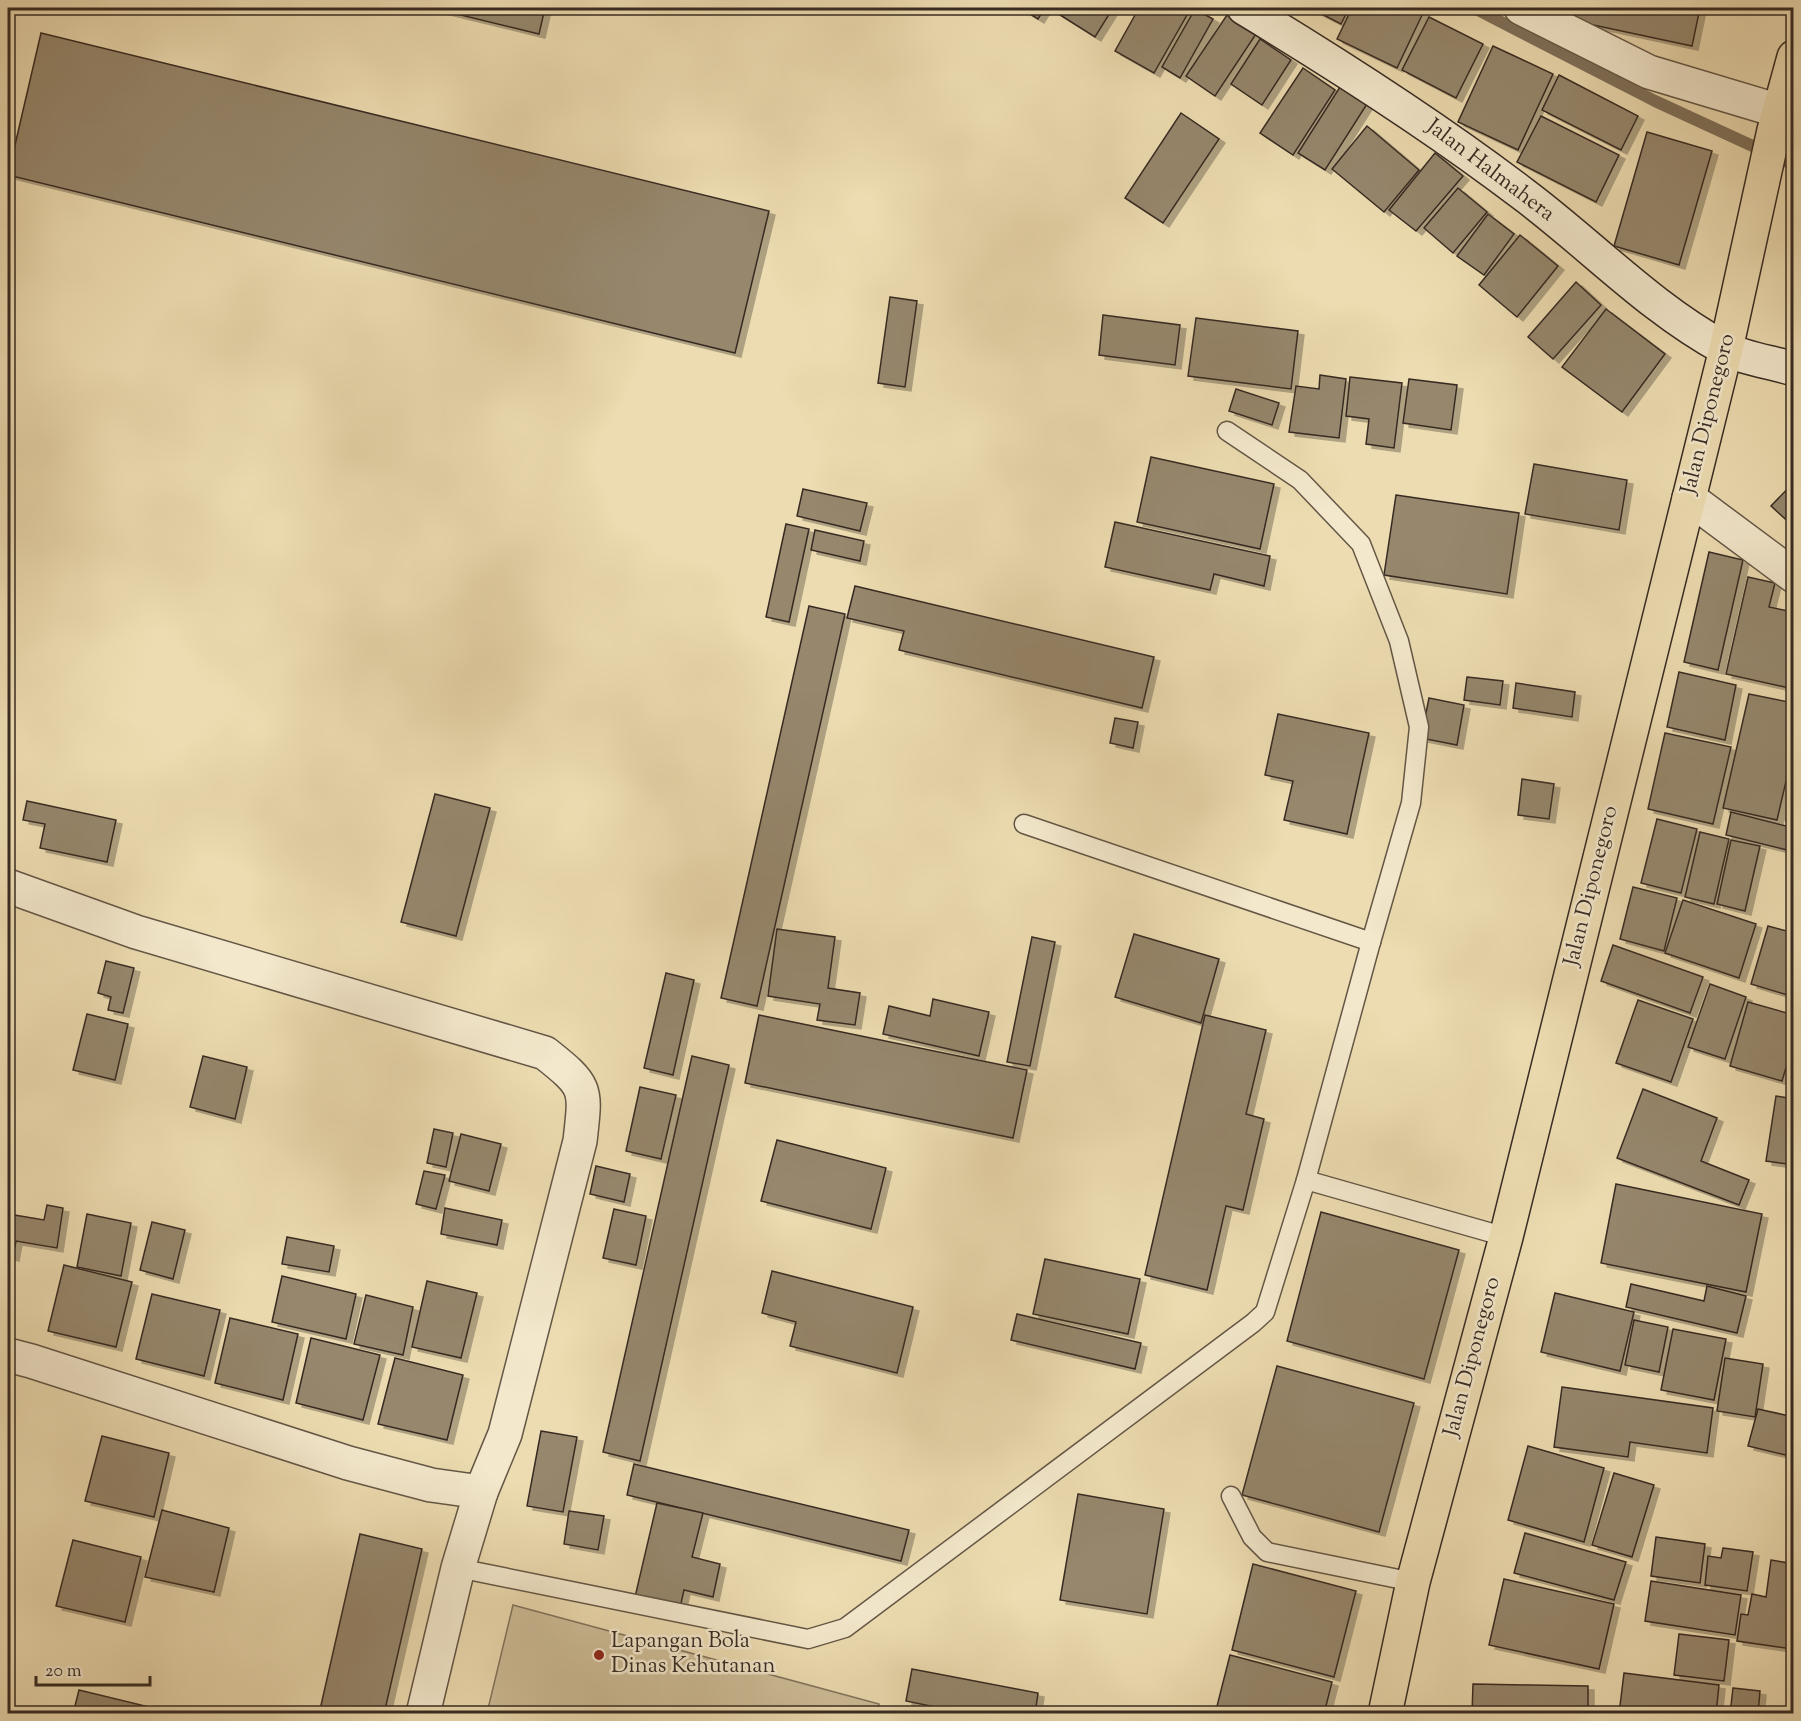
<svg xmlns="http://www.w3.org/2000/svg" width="1801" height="1721" font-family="'Sorts Mill Goudy',serif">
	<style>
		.green { fill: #cebe99; stroke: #82745e; stroke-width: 1.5 }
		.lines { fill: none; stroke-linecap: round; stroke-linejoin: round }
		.stream { stroke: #7f715b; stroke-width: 12 }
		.building { fill: #96876d; stroke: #372b23; stroke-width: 1.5; filter: url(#shadow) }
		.service-casing { stroke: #645746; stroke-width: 21 }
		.minor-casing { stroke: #645746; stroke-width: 36 }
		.secondary-casing { stroke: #372b23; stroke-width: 36 }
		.primary-casing { stroke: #372b23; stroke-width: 36 }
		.service { stroke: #f3e8cc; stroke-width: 18 }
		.minor { stroke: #f3e8cc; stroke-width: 33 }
		.secondary { stroke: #f3e8cc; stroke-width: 33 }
		.primary { stroke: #eddcb1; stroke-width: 33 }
		.poi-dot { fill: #8f2418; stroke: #f3e8cc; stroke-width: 2 }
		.labels { text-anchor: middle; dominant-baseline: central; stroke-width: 5; stroke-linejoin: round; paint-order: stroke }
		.street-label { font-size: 22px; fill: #372b23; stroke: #f3e8cc }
		.poi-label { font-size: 22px; fill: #372b23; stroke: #f3e8cc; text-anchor: start }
	</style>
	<defs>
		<filter id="shadow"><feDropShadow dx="6" dy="4" stdDeviation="0" flood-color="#0004"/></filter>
	</defs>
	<rect width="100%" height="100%" fill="#eddcb1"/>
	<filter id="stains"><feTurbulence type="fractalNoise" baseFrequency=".00333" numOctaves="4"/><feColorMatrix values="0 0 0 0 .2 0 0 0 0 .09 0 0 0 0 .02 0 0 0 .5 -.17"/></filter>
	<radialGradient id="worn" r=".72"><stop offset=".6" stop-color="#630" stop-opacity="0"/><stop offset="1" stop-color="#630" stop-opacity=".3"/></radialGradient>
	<polygon class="green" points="513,1605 879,1704 877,1713 487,1713"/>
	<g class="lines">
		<polyline class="stream" points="1474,8 1655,101 1794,165"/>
	</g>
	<g class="building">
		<polygon points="432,8 545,8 539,34"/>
		<polygon points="1020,8 1045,8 1038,19"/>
		<polygon points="1049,8 1113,8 1095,37"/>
		<polygon points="1139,8 1191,8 1154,73 1115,51"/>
		<polygon points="1310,8 1349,8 1341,24"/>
		<polygon points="1352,8 1417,8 1424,11 1397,68 1337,39"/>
		<polygon points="1567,8 1700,8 1692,46 1565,19"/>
		<polygon points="1195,9 1213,19 1180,78 1162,67"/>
		<polygon points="1227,15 1256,34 1215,96 1186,76"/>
		<polygon points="1429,17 1483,44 1456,98 1402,70"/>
		<polygon points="41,33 769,211 735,353 8,175"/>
		<polygon points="1260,39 1291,60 1262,105 1231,84"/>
		<polygon points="1493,46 1553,74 1518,150 1458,122"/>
		<polygon points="1303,68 1335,90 1293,155 1260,133"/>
		<polygon points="1559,75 1638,116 1621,150 1542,110"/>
		<polygon points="1340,87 1367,104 1325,170 1298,153"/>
		<polygon points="1181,113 1219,139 1163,223 1125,198"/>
		<polygon points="1541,116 1619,155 1596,202 1517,162"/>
		<polygon points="1367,126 1419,170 1384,212 1332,169"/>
		<polygon points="1647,132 1712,151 1679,265 1614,246"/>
		<polygon points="1435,153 1463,176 1416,231 1389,210"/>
		<polygon points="1458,188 1487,212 1453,253 1424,228"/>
		<polygon points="1488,214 1514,234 1484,275 1457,256"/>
		<polygon points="1520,235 1558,266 1517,317 1479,285"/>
		<polygon points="1576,282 1601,305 1553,359 1528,337"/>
		<polygon points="890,297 917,301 905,387 878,383"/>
		<polygon points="1606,309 1665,354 1622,412 1562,367"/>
		<polygon points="1103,315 1180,325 1175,365 1099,355"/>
		<polygon points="1196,318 1298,331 1291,389 1188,376"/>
		<polygon points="1320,375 1346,379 1339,438 1289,432 1296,386 1319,389"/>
		<polygon points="1350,377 1402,383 1394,448 1366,444 1369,419 1346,416"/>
		<polygon points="1409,379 1457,385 1451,430 1403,423"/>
		<polygon points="1236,389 1279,403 1272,425 1229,411"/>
		<polygon points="1151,457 1274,484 1260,549 1137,522"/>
		<polygon points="1534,464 1627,480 1619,530 1525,514"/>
		<polygon points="1794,482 1794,527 1771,506"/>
		<polygon points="803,489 867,503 860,531 797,516"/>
		<polygon points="1396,495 1519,513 1507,594 1384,575"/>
		<polygon points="1115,522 1270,556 1264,586 1214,574 1210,590 1105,567"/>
		<polygon points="786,524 809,529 789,622 766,617"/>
		<polygon points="815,530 864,541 860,561 811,550"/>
		<polygon points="1709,552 1743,560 1718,670 1684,662"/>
		<polygon points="1748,577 1775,583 1769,607 1794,612 1794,689 1726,674"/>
		<polygon points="855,586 1154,657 1142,708 899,650 904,631 847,618"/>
		<polygon points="809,606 845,614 757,1006 721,998"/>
		<polygon points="1679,672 1736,685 1725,740 1667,727"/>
		<polygon points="1467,677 1503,681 1500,705 1464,700"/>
		<polygon points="1516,683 1575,692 1572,717 1513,708"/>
		<polygon points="1749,694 1794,703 1794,747 1777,820 1723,808"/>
		<polygon points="1429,698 1464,705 1457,745 1421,738"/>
		<polygon points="1278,714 1369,733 1347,834 1284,820 1293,781 1265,775"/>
		<polygon points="1115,718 1138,722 1133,748 1110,743"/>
		<polygon points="1665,733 1731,747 1713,824 1648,809"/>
		<polygon points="1522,779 1554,784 1549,819 1518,815"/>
		<polygon points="1794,789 1794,822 1786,820"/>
		<polygon points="435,794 490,808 456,936 401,922"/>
		<polygon points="27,801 116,820 107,862 40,848 45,824 23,820"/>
		<polygon points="1731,812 1794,828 1791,851 1726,835"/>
		<polygon points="1657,819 1697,829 1681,893 1641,883"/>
		<polygon points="1700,832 1729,839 1714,904 1685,897"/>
		<polygon points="1731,840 1760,846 1745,911 1717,904"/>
		<polygon points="1633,887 1677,898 1664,951 1620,939"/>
		<polygon points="1683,900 1756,924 1739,978 1665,953"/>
		<polygon points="1768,926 1794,933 1794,997 1751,984"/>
		<polygon points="777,929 835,937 828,988 860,993 855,1025 817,1020 820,1004 768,996"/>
		<polygon points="1134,934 1219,959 1201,1023 1115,997"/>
		<polygon points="1032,937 1055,942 1030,1066 1007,1062"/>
		<polygon points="1613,945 1703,977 1690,1013 1601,981"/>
		<polygon points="106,961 134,968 123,1013 108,1010 111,997 98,993"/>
		<polygon points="666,973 694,980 673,1075 644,1068"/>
		<polygon points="1710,984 1746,997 1725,1059 1688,1047"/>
		<polygon points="933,999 989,1012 979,1056 883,1034 889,1006 930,1016"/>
		<polygon points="1638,1000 1693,1019 1671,1082 1616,1063"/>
		<polygon points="1748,1002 1794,1015 1794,1041 1782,1081 1730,1066"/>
		<polygon points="87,1014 128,1024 115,1080 73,1070"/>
		<polygon points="759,1015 1027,1070 1013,1138 745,1083"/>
		<polygon points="1205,1015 1266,1030 1246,1114 1264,1119 1243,1210 1226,1206 1207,1290 1145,1275"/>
		<polygon points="203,1056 247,1067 235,1119 190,1107"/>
		<polygon points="692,1056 729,1065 640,1461 603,1452"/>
		<polygon points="640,1087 676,1095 661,1159 626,1151"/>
		<polygon points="1643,1089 1717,1118 1701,1161 1749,1180 1739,1205 1617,1158"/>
		<polygon points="1776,1096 1794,1099 1794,1165 1766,1161"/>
		<polygon points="434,1129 453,1133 446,1167 427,1163"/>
		<polygon points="461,1134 501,1144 489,1191 449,1181"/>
		<polygon points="777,1140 886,1168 871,1229 761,1201"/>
		<polygon points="596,1166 630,1174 624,1202 590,1194"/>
		<polygon points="424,1171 445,1175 436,1209 416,1204"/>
		<polygon points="1616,1184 1762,1214 1746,1292 1601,1263"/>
		<polygon points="47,1205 63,1208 57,1248 16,1241 13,1257 8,1256 8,1214 44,1220"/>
		<polygon points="445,1208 502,1220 497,1245 441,1234"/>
		<polygon points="614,1209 646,1216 636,1265 603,1258"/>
		<polygon points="1321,1212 1459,1250 1424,1379 1287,1341"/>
		<polygon points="87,1214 131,1223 121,1276 77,1267"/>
		<polygon points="152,1222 185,1230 173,1279 140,1270"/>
		<polygon points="287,1237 334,1246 329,1272 282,1264"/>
		<polygon points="1045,1259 1140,1279 1128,1334 1033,1314"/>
		<polygon points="64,1265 132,1282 116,1347 48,1331"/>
		<polygon points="772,1271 913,1307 897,1373 790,1346 796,1322 762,1313"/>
		<polygon points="282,1276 356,1294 346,1339 272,1322"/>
		<polygon points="427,1281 477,1293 461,1358 412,1347"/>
		<polygon points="1631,1284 1704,1301 1707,1286 1746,1296 1737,1333 1626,1307"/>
		<polygon points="1555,1293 1634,1312 1620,1371 1541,1352"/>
		<polygon points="152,1294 220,1310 204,1376 136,1359"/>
		<polygon points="366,1295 413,1307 403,1355 354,1344"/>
		<polygon points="1017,1314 1141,1343 1135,1369 1011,1340"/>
		<polygon points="230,1318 298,1334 283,1400 215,1383"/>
		<polygon points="1634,1320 1668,1327 1659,1372 1625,1365"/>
		<polygon points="1673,1329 1726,1339 1714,1400 1661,1390"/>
		<polygon points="311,1338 380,1355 363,1420 296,1403"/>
		<polygon points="395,1358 463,1375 447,1440 378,1424"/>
		<polygon points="1725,1358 1763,1364 1755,1417 1717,1411"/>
		<polygon points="1277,1366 1414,1403 1379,1532 1242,1495"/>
		<polygon points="1562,1387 1713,1408 1707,1453 1630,1442 1628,1457 1554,1447"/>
		<polygon points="1758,1409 1794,1417 1794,1457 1748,1446"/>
		<polygon points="541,1431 577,1437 563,1512 527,1506"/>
		<polygon points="102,1436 169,1453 154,1517 85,1501"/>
		<polygon points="1528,1446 1604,1468 1584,1542 1508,1520"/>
		<polygon points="634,1464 909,1530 901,1561 627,1495"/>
		<polygon points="1614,1473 1654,1485 1632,1557 1592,1545"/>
		<polygon points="1078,1494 1164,1509 1147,1614 1060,1600"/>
		<polygon points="657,1503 703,1513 692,1557 720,1564 713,1597 684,1590 680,1608 635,1597"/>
		<polygon points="162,1510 229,1528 214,1592 145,1577"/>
		<polygon points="569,1511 604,1516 598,1550 564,1544"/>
		<polygon points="1525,1533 1626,1562 1614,1600 1514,1573"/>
		<polygon points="360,1534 422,1549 384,1714 319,1714"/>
		<polygon points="1656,1537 1705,1544 1700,1583 1651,1576"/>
		<polygon points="73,1540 141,1557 125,1622 56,1606"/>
		<polygon points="1723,1548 1753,1552 1747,1591 1705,1585 1708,1556 1721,1558"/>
		<polygon points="1771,1560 1794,1564 1792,1649 1737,1641 1741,1614 1748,1615 1752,1594 1766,1597"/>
		<polygon points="1253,1564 1356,1591 1334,1677 1232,1650"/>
		<polygon points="1504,1579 1614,1604 1599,1669 1489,1645"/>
		<polygon points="1651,1581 1741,1595 1735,1635 1645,1621"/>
		<polygon points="1679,1634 1729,1640 1724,1681 1674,1675"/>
		<polygon points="1230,1655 1332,1682 1324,1714 1215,1714"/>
		<polygon points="912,1669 1038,1693 1035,1714 969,1714 906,1701"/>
		<polygon points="1624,1673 1719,1685 1716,1714 1619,1714"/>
		<polygon points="1473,1684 1588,1686 1588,1714 1472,1714"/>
		<polygon points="1733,1688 1760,1691 1758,1714 1730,1714"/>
		<polygon points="79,1690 170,1712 170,1714 73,1714"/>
	</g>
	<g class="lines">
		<g class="service-casing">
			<g id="service">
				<polyline points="1227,431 1300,480 1361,544 1399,641 1419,727 1411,803 1371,942"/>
				<polyline points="1024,824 1371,942 1306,1180 1506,1237"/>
				<polyline points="1231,1496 1252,1537 1267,1552 1413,1582"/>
				<polyline points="458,1568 808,1639 845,1628 1253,1323 1265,1312 1306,1180"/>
			</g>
		</g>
		<g class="minor-casing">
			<g id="minor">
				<polyline points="1521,8 1649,72 1779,111"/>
				<polyline points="1689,498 1794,576"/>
				<path d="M8 886 136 932 545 1053C588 1087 586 1088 580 1141L505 1434 481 1492 431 1485 348 1463 31 1361 8 1355"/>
				<polyline points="423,1714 458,1568 481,1492"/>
			</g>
		</g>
		<g class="secondary-casing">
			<path id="secondary" d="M1244 8C1340 66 1434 126 1523 194 1590 244 1650 308 1724 348 1744 359 1772 362 1794 369"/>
		</g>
		<g class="primary-casing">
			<polyline id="primary" points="1385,1714 1413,1582 1506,1237 1726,349 1774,130 1794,57"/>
		</g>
		<use href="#service" class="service"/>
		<use href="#minor" class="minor"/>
		<use href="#secondary" class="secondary"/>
		<use href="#primary" class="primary"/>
	</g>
	<circle class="poi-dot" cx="599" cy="1655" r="6"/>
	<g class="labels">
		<g class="street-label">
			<text transform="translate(1490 171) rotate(37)">Jalan Halmahera</text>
			<text transform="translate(1709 414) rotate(-76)">Jalan Diponegoro</text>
			<text transform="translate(1592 886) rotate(-76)">Jalan Diponegoro</text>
			<text transform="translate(1473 1357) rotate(-75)">Jalan Diponegoro</text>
		</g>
		<g class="poi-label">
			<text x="611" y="1642">Lapangan Bola<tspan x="611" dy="25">Dinas Kehutanan</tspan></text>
		</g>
	</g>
	<rect width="1801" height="1721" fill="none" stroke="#eddcb1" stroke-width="30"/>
	<rect x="9" y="9" width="1783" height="1703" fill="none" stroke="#372b23" stroke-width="3"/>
	<rect x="15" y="15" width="1771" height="1691" fill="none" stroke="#372b23" stroke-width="1.5"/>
	<path d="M36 1676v9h114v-9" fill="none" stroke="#372b23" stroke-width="3"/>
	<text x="45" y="1676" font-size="18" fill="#372b23" stroke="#f3e8cc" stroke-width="4.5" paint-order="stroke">20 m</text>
	<rect width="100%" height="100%" filter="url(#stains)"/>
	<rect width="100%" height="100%" fill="url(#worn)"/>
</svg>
